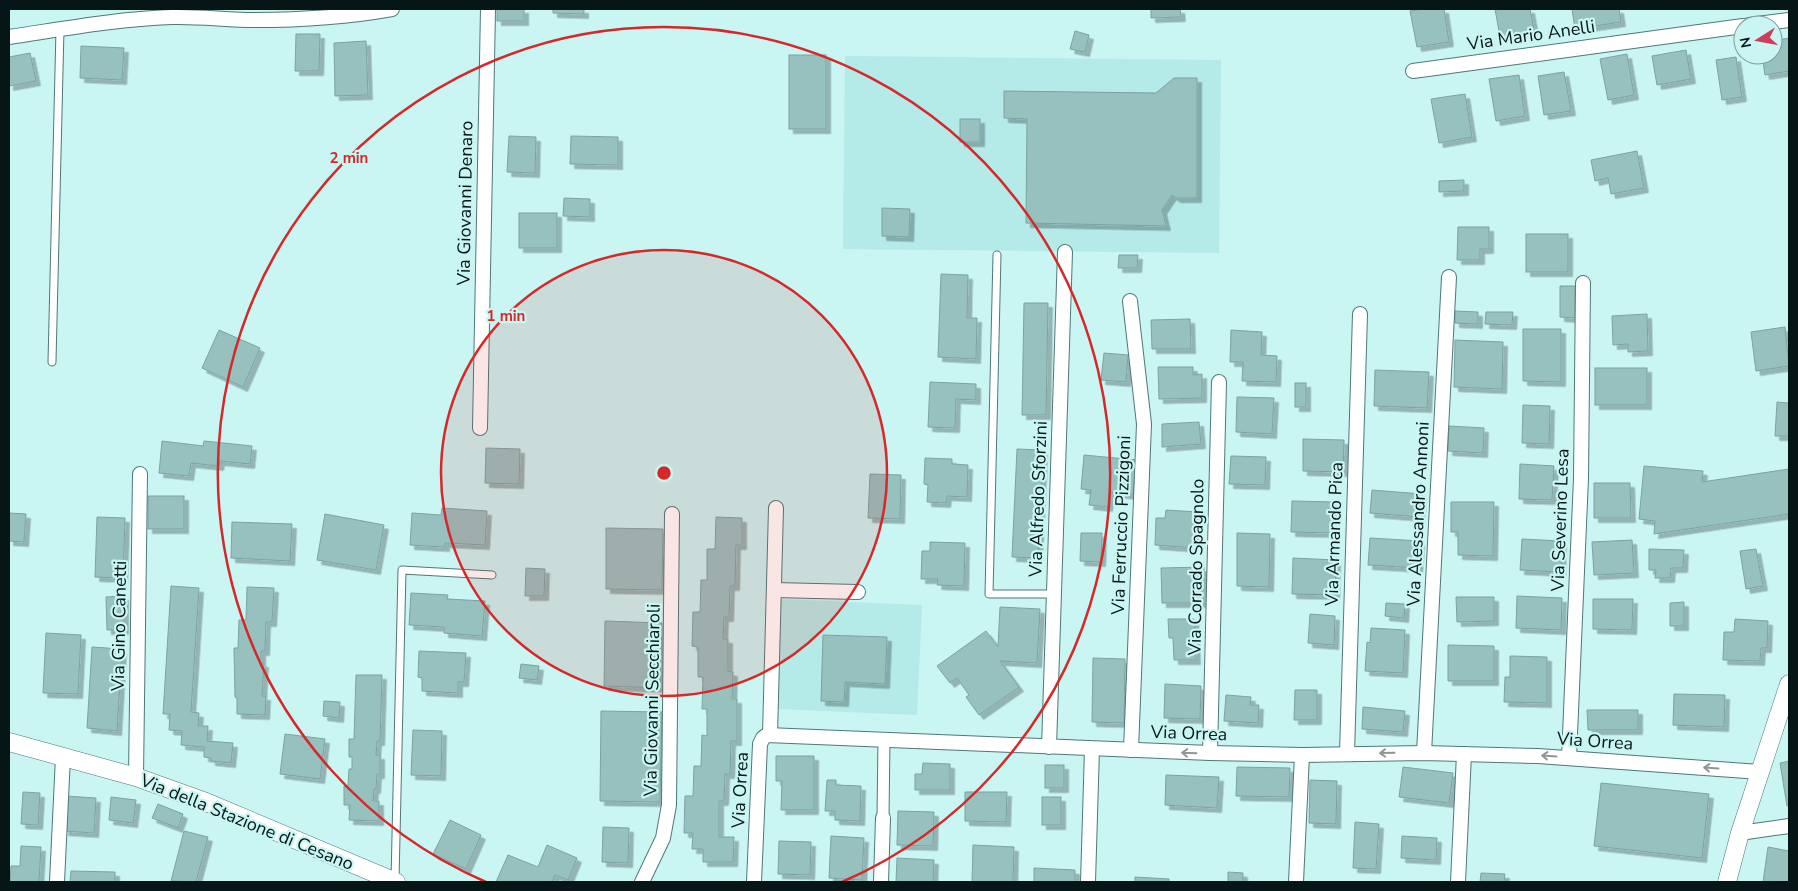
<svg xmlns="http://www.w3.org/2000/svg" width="1798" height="891" font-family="'Nunito Sans',sans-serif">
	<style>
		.built { fill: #b4eae8 }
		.building { fill: #96c1bf; stroke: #7aa3a2; filter: url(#shadow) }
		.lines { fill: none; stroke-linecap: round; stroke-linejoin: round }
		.service-casing { stroke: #4f7876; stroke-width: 9 }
		.pedestrian-casing { stroke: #4f7876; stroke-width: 13 }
		.minor-casing { stroke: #4f7876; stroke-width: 16 }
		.tertiary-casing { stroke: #4f7876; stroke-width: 19 }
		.service { stroke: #fff; stroke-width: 7 }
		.pedestrian { stroke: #fff; stroke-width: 11 }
		.minor { stroke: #fff; stroke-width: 14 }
		.tertiary { stroke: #fff; stroke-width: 18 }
		.oneway { stroke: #8f9696 }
		.ring { fill: none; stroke: #d62828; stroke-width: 2.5 }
		.labels { text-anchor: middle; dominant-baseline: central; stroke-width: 4.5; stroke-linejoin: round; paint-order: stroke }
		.street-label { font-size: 18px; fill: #061616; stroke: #c9f5f3 }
		.centre { fill: #d62828; stroke: #c9f5f3; stroke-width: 2.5 }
		.ring-label { font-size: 15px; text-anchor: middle; font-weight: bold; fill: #d62828; stroke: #c9f5f3; stroke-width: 4.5; stroke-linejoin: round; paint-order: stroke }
	</style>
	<defs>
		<filter id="shadow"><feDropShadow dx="4.5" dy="4.5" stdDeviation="0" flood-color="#0004"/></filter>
	</defs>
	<rect width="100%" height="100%" fill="#c9f5f3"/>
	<g class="built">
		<polygon points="845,56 1221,60 1219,253 843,249"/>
		<polygon points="780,599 922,605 917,715 776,709"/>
	</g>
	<g class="building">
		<rect x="497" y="9" width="27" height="12"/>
		<polygon points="553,9 584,9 584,14 553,13"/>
		<polygon points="1151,9 1180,9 1181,17 1151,18"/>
		<polygon points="1422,9 1444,9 1449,42 1417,47 1410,11"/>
		<polygon points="1495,9 1530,9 1534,30 1500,37"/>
		<polygon points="1572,9 1619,9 1621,22 1575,29"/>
		<polygon points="1075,31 1089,35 1085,52 1070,49"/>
		<polygon points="296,34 320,34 319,71 295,71"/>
		<polygon points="1789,38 1789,71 1765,75 1762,55 1773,55 1773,41"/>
		<polygon points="366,41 368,95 335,96 334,43"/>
		<polygon points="81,46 124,48 122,80 80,78"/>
		<polygon points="1686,50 1691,79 1657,85 1652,56"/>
		<polygon points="30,53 36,81 9,86 9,57"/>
		<polygon points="1627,54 1634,95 1608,100 1600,59"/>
		<rect x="789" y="55" width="37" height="74"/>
		<polygon points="1736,57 1742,97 1722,100 1716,60"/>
		<polygon points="1564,72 1571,111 1544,115 1538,76"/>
		<polygon points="1519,75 1525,116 1496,121 1489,79"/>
		<polygon points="1174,78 1197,78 1197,198 1176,198 1172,195 1162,210 1166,226 1026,223 1027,119 1004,118 1004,91 1156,93"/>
		<polygon points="1465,94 1472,137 1439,143 1431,99"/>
		<rect x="960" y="119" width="20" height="23"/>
		<polygon points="509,136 536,137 535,173 507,172"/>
		<polygon points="571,136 618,137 618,165 570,164"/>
		<polygon points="1637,151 1644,188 1611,194 1608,178 1595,181 1591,160"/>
		<polygon points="1464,180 1464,191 1439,192 1439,181"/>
		<polygon points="564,198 590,199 590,217 563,216"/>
		<polygon points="882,208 910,209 909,237 882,236"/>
		<rect x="519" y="213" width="38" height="35"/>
		<polygon points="1458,227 1489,227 1489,249 1480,249 1480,260 1457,260"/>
		<rect x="1526" y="234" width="42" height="38"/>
		<polygon points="1119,255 1138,255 1137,268 1118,268"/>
		<polygon points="941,274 968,275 967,318 977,318 976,359 938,357"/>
		<polygon points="1560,286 1575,286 1575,318 1560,317"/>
		<polygon points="1024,303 1048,303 1046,415 1022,415"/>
		<polygon points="1455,311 1478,312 1478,324 1455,323"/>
		<polygon points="1486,312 1513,312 1512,325 1485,324"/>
		<polygon points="1647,314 1648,351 1628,352 1628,344 1613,345 1612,316"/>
		<polygon points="1190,319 1191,349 1152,349 1151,320"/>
		<polygon points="1785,327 1789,366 1756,371 1751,332"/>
		<polygon points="1523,329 1561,329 1561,382 1523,381"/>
		<polygon points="219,330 260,348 243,387 202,368"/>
		<polygon points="1231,330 1262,332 1261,355 1277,356 1276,382 1242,381 1243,362 1230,362"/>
		<polygon points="1455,340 1503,342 1502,389 1454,387"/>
		<polygon points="1104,353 1128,355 1126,382 1101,380"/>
		<polygon points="1158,367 1193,367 1193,375 1202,374 1202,398 1159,399"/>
		<rect x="1595" y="368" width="52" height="37"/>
		<polygon points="1375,370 1429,372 1427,408 1374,406"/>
		<polygon points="930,382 976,384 976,400 956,399 955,428 928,427"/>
		<rect x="1295" y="383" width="11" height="24"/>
		<polygon points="1237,397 1274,398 1272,434 1236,432"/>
		<polygon points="1777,402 1789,403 1789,436 1775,436"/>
		<polygon points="1523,405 1550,406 1549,444 1522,443"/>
		<polygon points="1199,422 1201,444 1162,447 1162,424"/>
		<polygon points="1449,426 1484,428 1483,453 1448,451"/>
		<polygon points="1303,439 1344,440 1343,472 1303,471"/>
		<polygon points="162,441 203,446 204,441 252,446 250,464 220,461 219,466 191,463 189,476 159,473"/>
		<polygon points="486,448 520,449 519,484 485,483"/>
		<polygon points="1017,449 1043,450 1038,558 1012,557"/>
		<polygon points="1084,455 1136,460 1133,495 1109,492 1108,507 1089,505 1091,490 1081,489"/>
		<polygon points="1231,456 1266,457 1265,485 1229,484"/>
		<polygon points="925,458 952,459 952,464 968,465 967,497 947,496 946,503 927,502 928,485 924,484"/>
		<polygon points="1520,464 1554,466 1552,500 1519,499"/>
		<polygon points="1644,466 1703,471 1702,482 1789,469 1789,514 1654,534 1655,521 1639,519"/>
		<polygon points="870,474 901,475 900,519 868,518"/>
		<polygon points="1594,483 1630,483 1631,518 1594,518"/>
		<polygon points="1372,490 1422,494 1420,517 1370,513"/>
		<rect x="148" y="496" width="36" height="33"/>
		<polygon points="1292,501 1336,502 1335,533 1291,532"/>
		<polygon points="1451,502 1494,502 1493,556 1458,555 1458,532 1451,532"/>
		<polygon points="442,508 487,511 485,545 445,543 445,547 410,545 412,513 441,515"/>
		<polygon points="1166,510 1198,512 1196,548 1155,545 1156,518 1165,518"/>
		<polygon points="9,513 26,514 24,542 9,541"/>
		<polygon points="325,514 384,525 376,570 317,560"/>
		<polygon points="97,517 125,518 123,578 95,577"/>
		<polygon points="716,517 742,518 742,545 736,545 735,586 730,586 729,617 724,617 723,639 728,639 728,671 733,672 732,699 737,699 737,741 731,741 730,774 725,774 724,801 719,801 719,837 734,837 733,862 703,862 703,849 692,849 693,833 684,833 685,796 693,796 694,766 701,766 702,735 707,736 707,709 702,709 703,677 698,677 698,647 692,646 693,612 700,612 701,580 707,580 707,549 715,549"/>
		<polygon points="232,522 292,524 290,561 231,558"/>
		<polygon points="606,528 663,529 662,590 606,589"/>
		<polygon points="1081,533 1102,533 1101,562 1080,561"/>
		<polygon points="1237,533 1270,534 1269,587 1237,586"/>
		<polygon points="1370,538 1420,541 1418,568 1368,565"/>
		<polygon points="1522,539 1562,541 1561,572 1520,570"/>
		<polygon points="1632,540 1634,573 1594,575 1592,542"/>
		<polygon points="930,542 965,543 964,586 937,585 938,579 921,579 922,551 930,551"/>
		<polygon points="1649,549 1684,550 1683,568 1671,568 1670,578 1655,578 1656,570 1649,570"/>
		<polygon points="1756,549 1763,586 1746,589 1740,551"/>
		<polygon points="1293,558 1336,560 1335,595 1292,594"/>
		<polygon points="1204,567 1204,603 1162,603 1161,568"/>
		<polygon points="526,568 545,569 544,596 525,596"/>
		<polygon points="171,586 199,588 191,712 199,713 198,726 208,726 207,741 233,743 231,763 211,761 211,758 204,757 204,747 181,745 182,731 169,730 170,714 163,714"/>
		<polygon points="247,587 274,588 272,622 266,622 265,651 261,651 261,663 264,663 262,696 266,696 265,715 237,714 237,698 235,697 234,648 238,648 239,620 246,620"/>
		<polygon points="411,593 448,595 447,599 485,601 482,636 444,633 444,627 409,625"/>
		<polygon points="124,596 124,630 107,630 106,597"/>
		<polygon points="1517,596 1562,598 1561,630 1516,628"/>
		<polygon points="1456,597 1494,597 1494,621 1457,622"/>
		<polygon points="1593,599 1633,599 1632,630 1593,629"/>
		<polygon points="1684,602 1684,626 1670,626 1670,603"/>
		<polygon points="1386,603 1405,604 1404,618 1385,616"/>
		<polygon points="1000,607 1040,609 1037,663 1000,661 1019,687 979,715 966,697 969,695 957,678 950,683 937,666 986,631 998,647"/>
		<polygon points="1310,614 1335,616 1334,645 1308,643"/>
		<polygon points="1168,619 1194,619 1196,660 1174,660 1173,638 1169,638"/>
		<polygon points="1735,619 1768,621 1767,648 1761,648 1760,661 1723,660 1724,632 1734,632"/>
		<polygon points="605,621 662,623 660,688 604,686"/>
		<polygon points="1371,628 1405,630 1403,673 1365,671 1367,642 1370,643"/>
		<polygon points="46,633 81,635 78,694 43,693"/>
		<polygon points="823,635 887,637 885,684 845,682 844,702 821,701"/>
		<polygon points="1448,645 1494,646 1494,681 1448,681"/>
		<polygon points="92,647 122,649 117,731 87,728"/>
		<polygon points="419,651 466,653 464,682 458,682 458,693 422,691 422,678 418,677"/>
		<polygon points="1510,656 1547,657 1547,703 1504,702 1505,677 1510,677"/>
		<polygon points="1093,658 1125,659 1124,723 1092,722"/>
		<polygon points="521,664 539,666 537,680 519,678"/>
		<polygon points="356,675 382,675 380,741 377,741 376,755 380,755 380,774 377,774 376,789 374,789 373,801 379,801 379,821 349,820 350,805 344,805 344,786 348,786 349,769 352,769 352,757 349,757 349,739 354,739"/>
		<polygon points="1165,684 1201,686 1200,719 1164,718"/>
		<polygon points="1295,690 1317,690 1317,720 1294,720"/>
		<polygon points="1674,694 1725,695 1724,727 1673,725"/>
		<polygon points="1226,695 1251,697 1250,705 1259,705 1258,723 1224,721"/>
		<polygon points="324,701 340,702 339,718 323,716"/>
		<polygon points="1363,707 1405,711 1403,732 1362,729"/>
		<polygon points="1587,710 1638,710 1638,730 1588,730"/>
		<polygon points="601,711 662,712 660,802 600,801"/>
		<polygon points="413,730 442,731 441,776 411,775"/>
		<polygon points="285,734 325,739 320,779 280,774"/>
		<polygon points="776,756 814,756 814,810 781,810 782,781 776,781"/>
		<polygon points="1789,761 1789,805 1787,806 1780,763"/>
		<polygon points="923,763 950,764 950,790 915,790 915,774 922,774"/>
		<rect x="1045" y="765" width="19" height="23"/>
		<polygon points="1237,767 1290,768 1289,797 1236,796"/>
		<polygon points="1403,767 1453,773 1449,803 1399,797"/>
		<polygon points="1166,775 1219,777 1217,808 1165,805"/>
		<polygon points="827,780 836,780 836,785 861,786 860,821 835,820 835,811 825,811"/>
		<polygon points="1310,780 1337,781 1336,824 1309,823"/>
		<polygon points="1601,783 1709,794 1702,858 1594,846"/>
		<polygon points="23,792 40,793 38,825 21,824"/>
		<polygon points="965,792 1007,792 1006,822 965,821"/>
		<polygon points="66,796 96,798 94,833 64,831"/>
		<polygon points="111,797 136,800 133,823 109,820"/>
		<rect x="1042" y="797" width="19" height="28"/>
		<polygon points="158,804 183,814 178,828 152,818"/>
		<polygon points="898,811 934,812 933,846 897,845"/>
		<polygon points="450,820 481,835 466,869 433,854"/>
		<polygon points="1355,822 1379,824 1376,869 1353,868"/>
		<polygon points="603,827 629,828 628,863 602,862"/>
		<polygon points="184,831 208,837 196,882 171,881"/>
		<polygon points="831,836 864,838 862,880 829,878"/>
		<polygon points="1402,836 1437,838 1436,860 1401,858"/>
		<polygon points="779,841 811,842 810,875 778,874"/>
		<polygon points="547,845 577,858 568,880 555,875 552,882 496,882 508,855 538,867"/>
		<polygon points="973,845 1014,847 1013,882 972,882"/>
		<polygon points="21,846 41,847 39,882 10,882 11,866 20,866"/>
		<polygon points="1768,847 1789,851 1789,882 1763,882"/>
		<polygon points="897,858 934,860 933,882 896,882"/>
		<polygon points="1034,868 1075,870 1075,882 1034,882"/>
		<polygon points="71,871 115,872 115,882 70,882"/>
		<polygon points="1228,872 1243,873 1243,882 1228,882"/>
		<polygon points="1481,873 1505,874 1504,882 1480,882"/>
		<polygon points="1135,877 1169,879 1169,882 1135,882"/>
	</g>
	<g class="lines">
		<g class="service-casing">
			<g id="service">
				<polyline points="997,255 989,594 1053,594"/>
				<polyline points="52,362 60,29"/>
				<polyline points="395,881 402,570 492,575"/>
			</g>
		</g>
		<g class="pedestrian-casing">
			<polyline id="pedestrian" points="883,818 884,739"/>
		</g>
		<g class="minor-casing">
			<g id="minor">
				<polyline points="1749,25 1789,20"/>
				<path d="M9 37C63 29 117 19 171 17 199 16 227 20 255 20 301 20 347 17 392 9"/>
				<polyline points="1413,71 1743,26"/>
				<polyline points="1130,301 1144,424 1131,750"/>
				<polyline points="480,428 488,9"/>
				<polyline points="774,590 858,592"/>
				<polyline points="770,735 776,508"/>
				<polyline points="1049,747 1065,252"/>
				<polyline points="1210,753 1219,382"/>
				<polyline points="1424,753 1449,277"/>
				<polyline points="1347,754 1360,314"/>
				<polyline points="1569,758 1581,478 1583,283"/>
				<polyline points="136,777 140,474"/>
				<polyline points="1740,833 1789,826"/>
				<polyline points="57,882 63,757"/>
				<polyline points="642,882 663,838 669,805 672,514"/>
				<polyline points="754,882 760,744 763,738 767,735 1210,753 1302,755 1424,753 1538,756 1760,772"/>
				<polyline points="881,882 883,818"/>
				<polyline points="1088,882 1092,749"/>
				<polyline points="1296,882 1302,755"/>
				<polyline points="1458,882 1464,754"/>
			</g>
		</g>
		<g class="tertiary-casing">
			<g id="tertiary">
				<polyline points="9,742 136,777 206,802 396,882"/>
				<polyline points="1727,882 1740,833 1789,684"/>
			</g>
		</g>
		<use href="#service" class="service"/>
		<use href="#pedestrian" class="pedestrian"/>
		<use href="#minor" class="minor"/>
		<use href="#tertiary" class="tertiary"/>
	</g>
	<defs><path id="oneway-shaft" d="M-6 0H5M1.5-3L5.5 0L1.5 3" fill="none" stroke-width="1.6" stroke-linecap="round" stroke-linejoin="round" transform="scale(1.25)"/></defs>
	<g class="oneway">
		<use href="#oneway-shaft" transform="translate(1189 753) rotate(-178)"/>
		<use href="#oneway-shaft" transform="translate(1387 753) rotate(179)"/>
		<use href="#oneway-shaft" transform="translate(1549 756) rotate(-176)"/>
		<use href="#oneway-shaft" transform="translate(1711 768) rotate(-176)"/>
	</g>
	<circle cx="664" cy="473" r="223" fill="#d62828" fill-opacity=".12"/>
	<g class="ring">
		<circle cx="664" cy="473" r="223"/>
		<path d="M486 882A446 446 0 1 1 842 882"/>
	</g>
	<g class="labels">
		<g class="street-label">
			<text transform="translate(1531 35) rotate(-8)">Via Mario Anelli</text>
			<text transform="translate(465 203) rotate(-89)">Via Giovanni Denaro</text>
			<text transform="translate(1038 499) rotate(-88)">Via Alfredo Sforzini</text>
			<text transform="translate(1418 514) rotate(-87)">Via Alessandro Annoni</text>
			<text transform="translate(1560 520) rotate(-88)">Via Severino Lesa</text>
			<text transform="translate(1121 525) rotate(-88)">Via Ferruccio Pizzigoni</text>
			<text transform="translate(1334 534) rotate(-88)">Via Armando Pica</text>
			<text transform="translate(1196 567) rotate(-89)">Via Corrado Spagnolo</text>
			<text transform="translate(119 626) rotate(-89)">Via Gino Canetti</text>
			<text transform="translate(652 700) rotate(-89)">Via Giovanni Secchiaroli</text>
			<text transform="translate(1189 733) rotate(2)">Via Orrea</text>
			<text transform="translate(1595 741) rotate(4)">Via Orrea</text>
			<text transform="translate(740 790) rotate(-87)">Via Orrea</text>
			<text transform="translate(247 822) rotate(22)">Via della Stazione di Cesano</text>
		</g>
	</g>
	<circle cx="664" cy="473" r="8" class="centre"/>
	<g class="ring-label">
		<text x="349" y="163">2 min</text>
		<text x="506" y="321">1 min</text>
	</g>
	<rect width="1798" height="891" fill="none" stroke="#061616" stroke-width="20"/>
	<g transform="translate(1758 40) rotate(259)"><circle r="24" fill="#c9f5f3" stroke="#7b9c9b"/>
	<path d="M0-4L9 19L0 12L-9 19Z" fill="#ce3e5a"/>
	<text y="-8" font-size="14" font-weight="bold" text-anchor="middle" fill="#061616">N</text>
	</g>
</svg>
